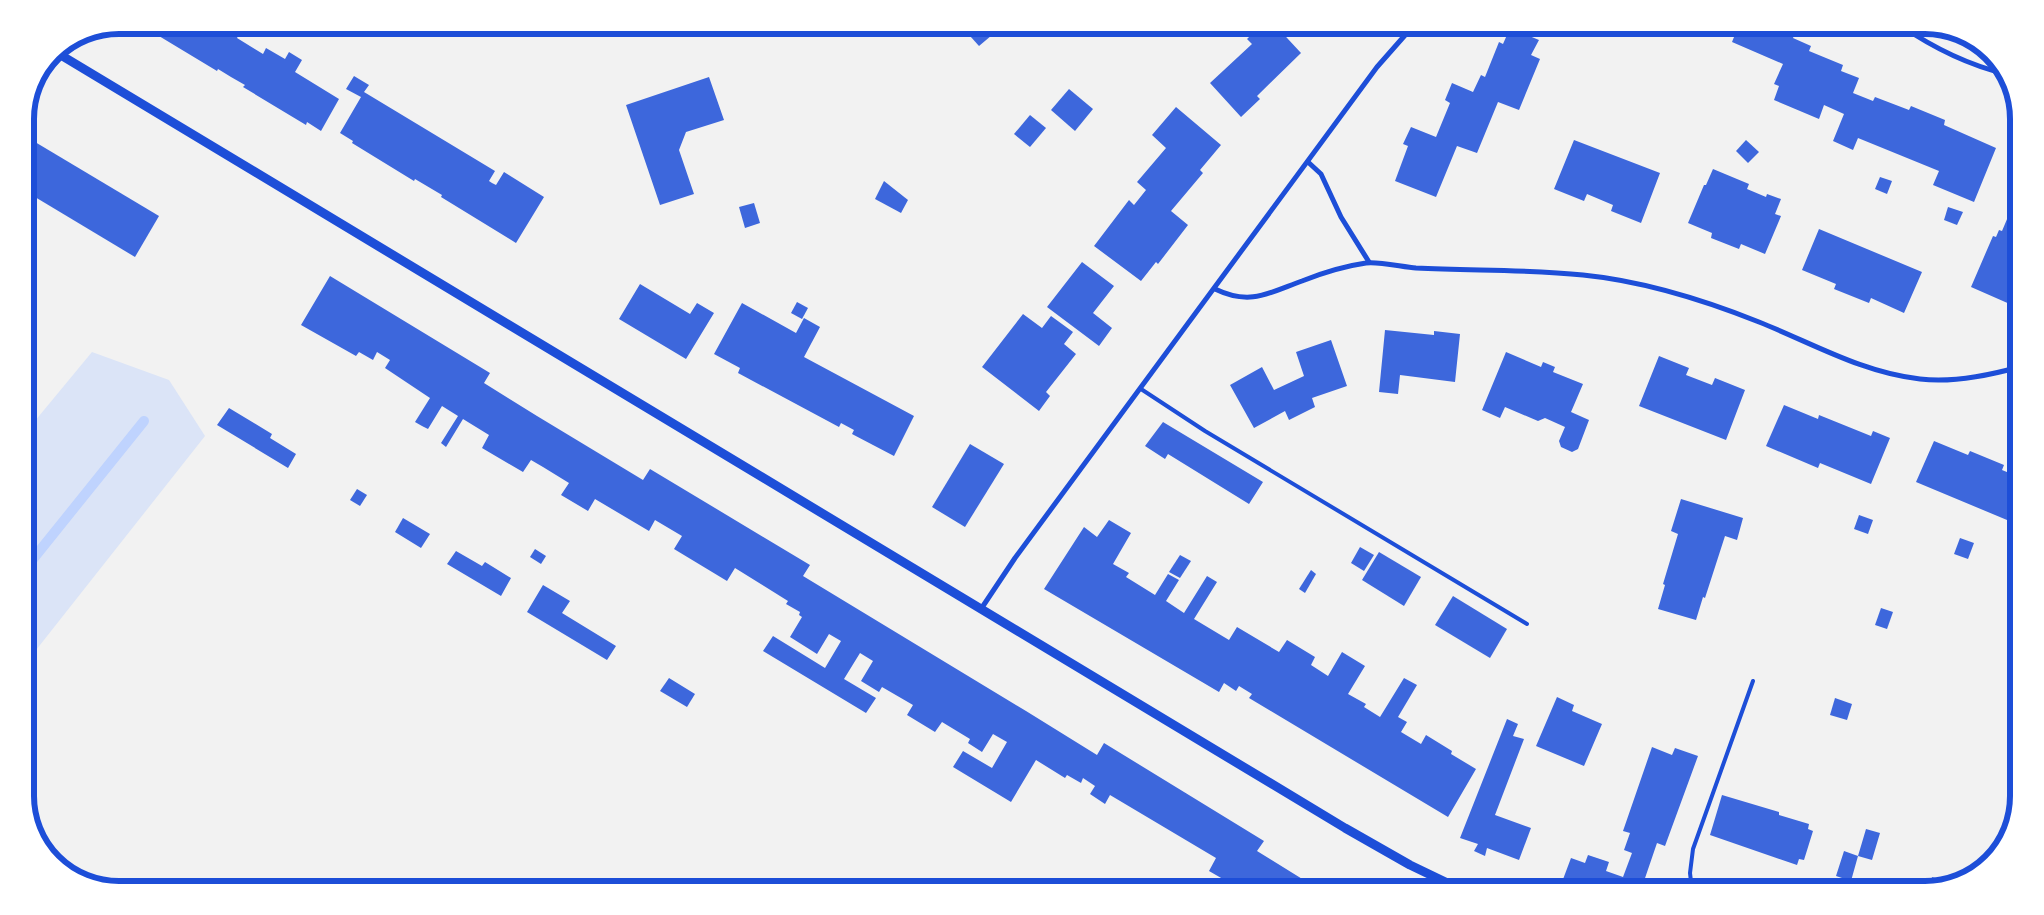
<svg xmlns="http://www.w3.org/2000/svg" width="2044" height="915" font-family="Helvetica,sans-serif">
	<style>
		.green { fill: #dbe4f7 }
		.lines { fill: none; stroke-linecap: round; stroke-linejoin: round }
		.stream { stroke: #bfd3fe; stroke-width: 10 }
		.building { fill: #3d67dc }
		.service { stroke: #1d4ed8; stroke-width: 4 }
		.minor { stroke: #1d4ed8; stroke-width: 5 }
		.tertiary { stroke: #1d4ed8; stroke-width: 9 }
		.rim { fill: none; stroke: #1d4ed8; stroke-width: 6 }
	</style>
	<rect width="100%" height="100%" fill="#f2f2f2"/>
	<polygon class="green" points="92,352 169,380 205,436 25,664 25,433"/>
	<g class="lines">
		<polyline class="stream" points="25,569 144,421"/>
	</g>
	<g class="building">
		<polygon points="159,25 244,25 237,38 263,54 266,48 285,59 289,52 302,60 295,72 339,99 321,131 307,122 306,125 243,87 245,85 231,77 218,69 217,71 154,33"/>
		<polygon points="964,25 1004,25 979,46 962,27"/>
		<polygon points="1108,25 1129,25 1118,35"/>
		<polygon points="1261,25 1275,25 1301,53 1257,96 1260,99 1241,117 1210,83 1252,44 1247,39"/>
		<polygon points="1602,25 1613,25 1611,31 1601,27"/>
		<polygon points="1660,25 1679,25 1676,32"/>
		<polygon points="1719,25 1799,25 1793,38 1811,46 1809,51 1843,65 1841,71 1859,78 1853,93 1873,101 1875,97 1909,110 1911,106 1945,120 1944,125 1996,148 1974,202 1933,185 1939,171 1858,138 1853,150 1833,141 1844,114 1824,105 1819,119 1774,100 1779,86 1774,84 1783,64 1732,42 1736,32"/>
		<polygon points="1510,28 1539,40 1531,55 1540,59 1519,110 1498,102 1477,153 1457,146 1436,197 1395,181 1408,146 1403,144 1411,127 1436,137 1450,103 1445,100 1452,83 1473,92 1481,75 1485,77 1499,42 1503,44"/>
		<polygon points="354,76 369,85 364,92 495,171 489,181 492,183 496,185 504,172 544,197 516,243 441,197 442,195 415,179 414,181 352,143 353,141 340,133 361,97 346,89"/>
		<polygon points="709,77 724,120 686,132 679,150 694,194 660,205 626,105"/>
		<polygon points="1069,89 1093,109 1075,131 1051,110"/>
		<polygon points="1176,107 1221,145 1200,170 1203,173 1171,211 1188,225 1158,264 1156,262 1141,281 1094,246 1129,200 1134,205 1146,190 1137,182 1166,148 1152,135"/>
		<polygon points="1030,115 1046,128 1030,147 1014,134"/>
		<polygon points="25,136 159,216 135,257 25,191"/>
		<polygon points="1574,140 1660,173 1641,223 1611,211 1613,205 1587,194 1584,201 1554,189"/>
		<polygon points="1746,140 1759,152 1748,163 1736,151"/>
		<polygon points="1713,169 1749,184 1747,189 1766,197 1767,194 1781,199 1775,214 1781,216 1765,254 1741,244 1739,249 1711,238 1712,233 1688,223 1704,185 1706,185"/>
		<polygon points="1880,177 1892,181 1887,194 1875,189"/>
		<polygon points="884,181 908,200 901,213 875,199"/>
		<polygon points="754,203 760,223 745,228 739,207"/>
		<polygon points="2019,203 2019,288 2012,305 1971,287 1993,236 1996,237 1999,230 2002,231 2013,205"/>
		<polygon points="1948,207 1963,212 1957,225 1944,220"/>
		<polygon points="1819,229 1922,272 1904,313 1871,298 1869,303 1834,289 1836,284 1802,270"/>
		<polygon points="1082,262 1114,286 1093,313 1112,328 1099,346 1047,307"/>
		<polygon points="330,276 490,373 484,383 537,416 643,480 650,469 810,565 803,576 1026,711 1097,755 1104,743 1264,841 1257,851 1320,890 1242,890 1209,871 1216,858 1110,795 1105,804 1090,794 1095,786 1083,778 1081,783 1067,775 1065,778 1036,760 1011,802 953,767 963,751 992,768 1007,742 993,734 982,752 968,743 970,739 942,722 935,732 907,715 913,705 882,687 879,692 861,681 873,661 860,653 844,679 876,698 866,713 763,651 773,636 825,668 841,641 829,634 817,654 790,637 802,617 799,615 800,612 786,604 788,601 735,568 727,581 674,549 682,536 655,520 649,531 595,499 588,511 561,495 569,483 543,467 531,460 523,472 482,448 489,435 463,419 446,447 441,443 458,416 442,406 428,429 422,426 415,422 430,398 385,368 390,360 377,352 373,360 359,352 356,356 301,325"/>
		<polygon points="640,284 690,314 697,303 714,313 686,359 619,319"/>
		<polygon points="797,302 808,308 802,319 791,313"/>
		<polygon points="742,303 796,333 804,318 820,327 804,357 914,416 894,456 852,434 854,430 841,423 839,427 738,373 740,368 714,354"/>
		<polygon points="1023,314 1042,328 1051,316 1073,332 1064,344 1076,354 1046,392 1050,396 1039,411 982,367"/>
		<polygon points="1385,330 1434,335 1434,331 1460,334 1455,382 1400,375 1398,394 1379,392"/>
		<polygon points="1331,340 1347,386 1312,398 1315,407 1289,420 1285,411 1254,428 1230,385 1262,367 1274,390 1304,376 1296,352"/>
		<polygon points="1506,352 1541,367 1543,362 1555,367 1553,372 1583,384 1571,412 1589,420 1578,449 1572,452 1561,447 1559,441 1565,427 1545,418 1538,421 1505,407 1500,418 1482,410"/>
		<polygon points="1659,356 1689,368 1686,375 1712,385 1715,378 1745,390 1726,440 1639,406"/>
		<polygon points="1784,405 1818,419 1819,415 1871,436 1873,431 1890,438 1871,484 1820,463 1818,468 1766,446"/>
		<polygon points="229,408 272,434 270,438 296,454 288,468 217,425"/>
		<polygon points="1163,422 1263,482 1249,504 1168,454 1165,459 1145,446"/>
		<polygon points="1934,441 1968,455 1970,451 2004,465 2002,470 2019,477 2019,525 1916,482"/>
		<polygon points="970,444 1004,464 965,527 932,507"/>
		<polygon points="357,489 367,495 360,506 350,500"/>
		<polygon points="1681,499 1743,518 1737,540 1725,536 1705,598 1703,597 1696,620 1658,609 1665,585 1663,584 1678,534 1671,531"/>
		<polygon points="1859,515 1873,520 1868,534 1854,529"/>
		<polygon points="403,518 430,534 421,548 395,532"/>
		<polygon points="1109,520 1131,533 1113,564 1129,573 1126,577 1155,595 1168,574 1179,580 1166,601 1184,613 1207,576 1217,582 1194,619 1229,640 1237,627 1279,652 1287,640 1315,657 1311,665 1328,676 1342,652 1365,666 1348,694 1366,704 1364,707 1380,717 1404,678 1417,685 1398,717 1407,722 1401,732 1421,744 1426,735 1452,751 1451,754 1476,769 1448,817 1249,698 1252,694 1239,686 1236,691 1224,683 1219,692 1044,589 1084,527 1097,537"/>
		<polygon points="1960,538 1974,543 1968,559 1954,554"/>
		<polygon points="1360,547 1374,555 1364,571 1351,563"/>
		<polygon points="535,549 546,556 541,564 530,557"/>
		<polygon points="456,551 482,566 485,562 511,578 501,596 447,564"/>
		<polygon points="1379,552 1421,577 1404,606 1362,580"/>
		<polygon points="1180,555 1191,561 1180,578 1169,572"/>
		<polygon points="1311,570 1316,574 1305,593 1299,589"/>
		<polygon points="543,585 570,601 562,613 616,646 607,660 527,612"/>
		<polygon points="1453,596 1507,629 1490,658 1435,625"/>
		<polygon points="1881,608 1893,612 1887,629 1875,625"/>
		<polygon points="669,678 695,694 687,707 660,691"/>
		<polygon points="1557,697 1574,705 1572,711 1602,724 1584,766 1536,746"/>
		<polygon points="1835,698 1852,704 1847,720 1830,715"/>
		<polygon points="1507,719 1518,724 1513,736 1524,739 1495,815 1531,828 1519,860 1487,848 1485,856 1474,851 1478,844 1460,838"/>
		<polygon points="1652,747 1672,755 1675,748 1698,756 1665,846 1657,843 1643,884 1659,890 1559,890 1571,858 1585,863 1588,855 1609,862 1606,871 1623,877 1632,853 1624,850 1630,833 1623,831"/>
		<polygon points="1722,795 1779,812 1779,815 1809,824 1808,829 1813,831 1804,860 1799,859 1797,865 1710,835"/>
		<polygon points="1866,829 1880,833 1872,860 1858,856 1851,881 1836,876 1844,851 1858,856"/>
		<polygon points="1932,877 1952,882 1929,889"/>
	</g>
	<g class="lines">
		<g class="service">
			<polyline points="1141,389 1205,431 1527,624"/>
			<polyline points="1692,890 1690,873 1693,849 1753,681"/>
		</g>
		<g class="minor">
			<path d="M1900 25C1932 47 1968 65 2006 74"/>
			<polyline points="1308,162 1321,174 1341,217 1369,262"/>
			<path d="M1215 289C1250 306 1269 293 1302 281 1322 273 1345 266 1366 263 1377 261 1403 267 1416 268 1471 271 1527 269 1583 275 1643 281 1704 300 1759 322 1812 343 1863 373 1920 379 1953 383 1987 376 2019 367"/>
			<polyline points="981,609 1015,558 1377,67 1414,25"/>
		</g>
		<polyline class="tertiary" points="54,51 1345,828 1410,865 1462,890"/>
	</g>
	<path d="M0 0H2044V915H0ZM119 34H1925A85 85 0 0 1 2010 119V796A85 85 0 0 1 1925 881H119A85 85 0 0 1 34 796V119A85 85 0 0 1 119 34Z" fill="#fff" fill-rule="evenodd"/>
	<path class="rim" d="M119 34H1925A85 85 0 0 1 2010 119V796A85 85 0 0 1 1925 881H119A85 85 0 0 1 34 796V119A85 85 0 0 1 119 34Z"/>
</svg>
